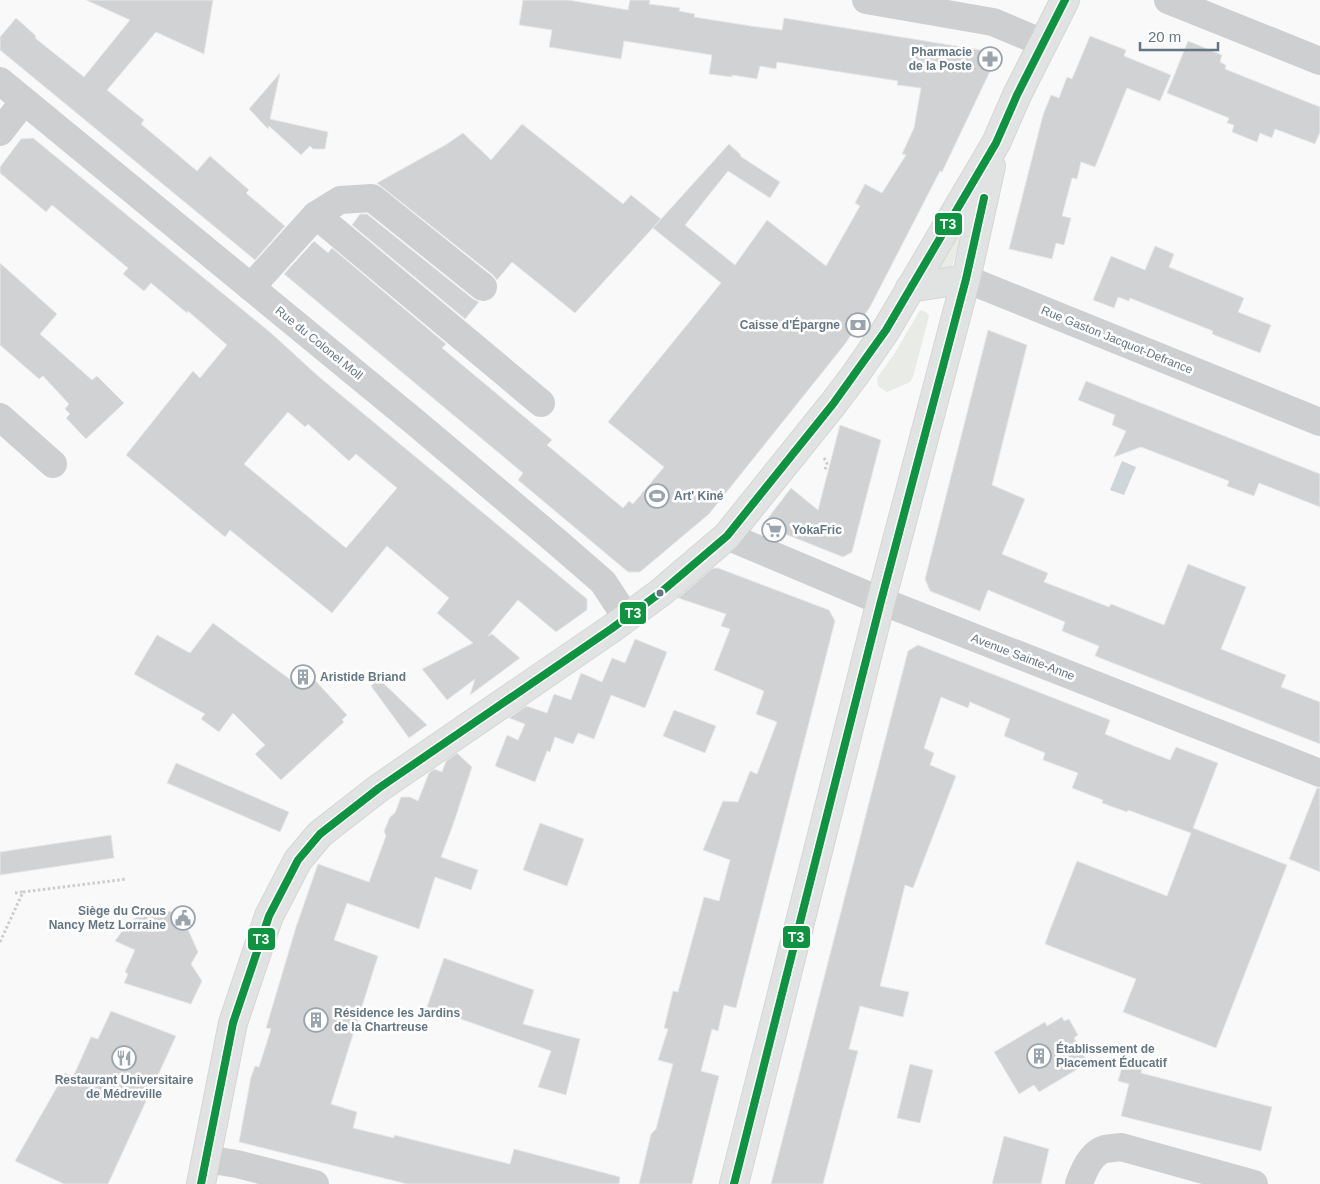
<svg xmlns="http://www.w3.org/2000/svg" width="1320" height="1184" font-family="Arial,sans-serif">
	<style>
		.green { fill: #e8ebe6 }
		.water { fill: #ced6d9 }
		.building { fill: #d0d2d3; stroke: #e8e8e8; fill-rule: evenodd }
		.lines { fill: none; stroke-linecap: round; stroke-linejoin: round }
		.major-casing { stroke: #d5d6d7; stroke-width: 30 }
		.path { stroke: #cbcccd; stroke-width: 3; stroke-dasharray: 2.5 2.5; stroke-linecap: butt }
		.minor { stroke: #cecfd0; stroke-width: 28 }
		.major { stroke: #e1e2e2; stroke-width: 28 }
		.bus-1-casing { stroke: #fff; stroke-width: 11 }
		.bus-1 { stroke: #0e9340; stroke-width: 8 }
		.bus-dot { fill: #657683; stroke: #fff; stroke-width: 2 }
		.labels { text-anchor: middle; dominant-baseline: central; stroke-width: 5; stroke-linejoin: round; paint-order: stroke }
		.poi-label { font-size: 12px; font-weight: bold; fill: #657683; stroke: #fff; text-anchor: start }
		.street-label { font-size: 12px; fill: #657683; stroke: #fff }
		.line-badge { stroke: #fff; stroke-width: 2 }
		.badge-label { font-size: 14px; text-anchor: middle; font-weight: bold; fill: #fff }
	</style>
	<rect width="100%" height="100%" fill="#f9f9f9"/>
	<g class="green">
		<polygon points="954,233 960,236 961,240 951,269 936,270"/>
		<polygon points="920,310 926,312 929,316 913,377 910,382 887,392 878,386 877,378 893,356"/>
	</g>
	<polygon class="water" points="1122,461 1136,467 1124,495 1110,490"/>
	<g class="building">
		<polygon points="86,0 213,0 204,54 156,32 107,90 144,120 141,124 197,171 210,156 249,190 246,193 285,226 255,260 0,50 0,37 16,18 36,36 35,38 84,77 130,20"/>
		<polygon points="523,0 568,0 628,10 630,0 650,0 649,4 680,8 679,11 695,14 694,17 751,26 782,30 784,18 987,51 993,65 942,172 940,171 870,307 845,344 709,514 640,572 628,572 518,480 523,473 284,274 314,241 328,253 332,248 446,344 442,348 552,440 547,445 623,508 629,501 633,504 664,467 608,422 721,283 653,228 729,144 741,155 740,156 780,182 770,198 728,171 685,225 735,265 767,220 826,266 860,206 855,203 865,184 882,193 906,155 902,154 914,128 921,88 897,85 898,81 777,62 776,69 760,66 757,79 732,75 732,77 709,74 712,55 624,41 621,59 549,47 552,30 519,25"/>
		<polygon points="1090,36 1126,50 1124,56 1171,75 1160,101 1127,88 1095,167 1081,162 1077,179 1072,178 1062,216 1071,218 1064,245 1056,243 1052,259 1009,249 1043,115 1051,95 1059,98 1067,77 1072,79"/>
		<polygon points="1188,41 1222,55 1220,62 1226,65 1225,69 1320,107 1320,132 1315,144 1275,129 1272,138 1260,133 1257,142 1232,132 1234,125 1227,123 1229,118 1167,93"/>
		<polygon points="280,73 270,119 328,132 325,149 313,149 310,146 301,155 269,126 268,129 249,109"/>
		<polygon points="522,124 623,204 631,195 661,219 575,313 512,262 497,280 493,275 377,183 447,144 463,133 491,160"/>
		<path d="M33 138 271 333 318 376 587 599V610L556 632 518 600 488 636 492 634 520 658 470 695 475 679 447 700 422 669 473 643 437 613 449 598 387 546 332 613 230 530 225 537 126 455 193 371 200 378 227 345 188 311 187 313 151 283 144 291 123 274 128 268 52 205 46 212 0 173V167L21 139ZM288 412 305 427 308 424 349 461 356 454 397 488 346 548 244 464Z"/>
		<polygon points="360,214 367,214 473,299 479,302 465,319 352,225"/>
		<polygon points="1155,246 1174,254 1169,267 1244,298 1238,312 1271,325 1260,353 1212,334 1213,331 1130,298 1129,301 1118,297 1114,308 1093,300 1111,256 1145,270"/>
		<polygon points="0,263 57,314 40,334 92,380 97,376 124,403 86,439 66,418 70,414 65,409 69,404 43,376 39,379 0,345"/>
		<polygon points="988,330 1027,345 992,485 1025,499 1002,554 1048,573 1044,582 1109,607 1111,604 1164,625 1188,564 1246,587 1221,649 1286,675 1281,687 1320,702 1320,744 1095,656 1099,646 1062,631 1065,622 988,590 980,611 930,591 925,579"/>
		<polygon points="1086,381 1320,474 1320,507 1259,483 1254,496 1227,486 1229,481 1141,447 1114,457 1126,431 1112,425 1115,415 1078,400"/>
		<polygon points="840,425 881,440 852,552 843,557 770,528 768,518 791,488 818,510"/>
		<polygon points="713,568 718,568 829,610 835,621 736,1008 724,1005 718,1031 712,1029 701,1071 719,1076 692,1184 639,1184 651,1134 656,1129 673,1064 658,1060 668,1029 664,1028 673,991 678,992 704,897 719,901 730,860 703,850 723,801 738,802 750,771 757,774 777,722 756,714 764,691 714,670 730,629 721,626 726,614 678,598"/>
		<polygon points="213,623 291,680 302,666 347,715 342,720 344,722 281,780 255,754 265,745 233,713 219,732 201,719 205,714 134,674 157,635 190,653"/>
		<polygon points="635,639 667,652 645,708 611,695 594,739 578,733 573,744 555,737 550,752 547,751 535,782 495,766 507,735 518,740 525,724 509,718 526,706 547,713 554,694 571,700 581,673 602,682 612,658 625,663"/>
		<polygon points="918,645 1110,720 1105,734 1134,746 1170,760 1176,747 1218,763 1193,828 1287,865 1216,1048 1123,1012 1136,979 1045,944 1050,930 1077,861 1167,896 1191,833 1128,810 1127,812 1102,803 1103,800 1072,788 1078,773 1043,760 1045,753 1004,736 1010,719 970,702 968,708 941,697 924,748 934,753 930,765 956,776 913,888 905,885 880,986 909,992 903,1017 860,1006 849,1049 858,1051 823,1184 771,1184 908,651"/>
		<polygon points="379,679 427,725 409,738 371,686"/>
		<polygon points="674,710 716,726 705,753 663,736"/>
		<polygon points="457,753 472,767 454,822 441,857 478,870 471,890 435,877 419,929 347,903 334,940 378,956 331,1104 357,1112 353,1128 394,1138 394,1135 510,1164 514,1149 620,1177 619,1184 407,1184 239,1142 251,1077 255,1066 259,1067 271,1029 266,1028 296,927 318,864 369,882 386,836 384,831 390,817 395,813 401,797 410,797 418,801 429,773 434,769 442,772 446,761"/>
		<polygon points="176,763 289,812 280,832 167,783"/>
		<polygon points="1317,788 1320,788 1320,872 1289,859"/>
		<polygon points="540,823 584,839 567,886 523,870"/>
		<polygon points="111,835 114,858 0,875 0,852"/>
		<polygon points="162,911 194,914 186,925 198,952 191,964 202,981 191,1004 124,983 128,974 125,972 135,950 115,941 125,927 133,919 151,912"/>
		<polygon points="444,958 534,990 523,1024 580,1039 566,1095 538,1087 551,1051 427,1007"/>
		<polygon points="111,1011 176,1036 108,1184 64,1184 15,1161 65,1073 73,1077 91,1037 98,1039"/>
		<polygon points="1062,1017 1064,1021 1069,1019 1078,1035 1074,1038 1088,1063 1039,1092 1034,1085 1019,1094 994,1052 1045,1022 1047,1026"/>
		<polygon points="1125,1056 1144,1060 1141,1073 1272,1107 1261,1151 1121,1116 1129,1084 1118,1081"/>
		<polygon points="910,1064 933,1070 920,1123 897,1118"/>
		<polygon points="1004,1136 1049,1149 1041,1184 992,1184"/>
	</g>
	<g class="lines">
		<g class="major-casing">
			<g id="major">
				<polyline points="910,288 966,279"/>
				<polyline points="201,1184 233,1023 269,916 298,860 320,834 379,788 611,629 660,593 727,536 833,404 855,375 886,330 996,143 1017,95 1065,0"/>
				<polyline points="734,1184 881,601 966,279 991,166"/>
			</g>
		</g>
		<g class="path">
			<polyline points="824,458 827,463 825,470"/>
			<polyline points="15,893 22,892"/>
			<polyline points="0,942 23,892 127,879"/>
		</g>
		<g class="minor">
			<polyline points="866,0 993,22 1043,43"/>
			<polyline points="1168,0 1320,61"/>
			<polyline points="0,81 416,423 557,542 603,582 626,617"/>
			<polyline points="0,132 24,101"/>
			<polyline points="316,215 541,403"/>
			<polyline points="966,279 1320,422"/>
			<polyline points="251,287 316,215 340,200 372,198 483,287"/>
			<polyline points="0,417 53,464"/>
			<polyline points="727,536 881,601 1320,773"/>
			<polyline points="206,1159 237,1164 315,1184"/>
			<path d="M1079 1184C1083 1172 1091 1153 1105 1149 1110 1148 1116 1148 1121 1147L1254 1184"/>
		</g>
		<use href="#major" class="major"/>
		<g class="bus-1-casing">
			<g id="bus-1">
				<polyline points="201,1184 233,1023 269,916 298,860 320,834 379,788 611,629 660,593 727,536 833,404 886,330 996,143 1017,95 1065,0"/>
				<polyline points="734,1184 881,601 966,279 984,198"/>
			</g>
		</g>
		<use href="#bus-1" class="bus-1"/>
	</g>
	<defs>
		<g id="pharmacy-ring" transform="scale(1.25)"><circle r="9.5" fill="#fff" stroke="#99a4ac" stroke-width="1.5"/><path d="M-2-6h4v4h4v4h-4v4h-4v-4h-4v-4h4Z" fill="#99a4ac"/></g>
		<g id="bank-ring" transform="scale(1.25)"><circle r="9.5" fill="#fff" stroke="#99a4ac" stroke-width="1.5"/><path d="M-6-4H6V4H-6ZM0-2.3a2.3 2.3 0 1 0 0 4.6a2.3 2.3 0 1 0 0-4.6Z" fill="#99a4ac"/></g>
		<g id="stadium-ring" transform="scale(1.25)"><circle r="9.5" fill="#fff" stroke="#99a4ac" stroke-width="1.5"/><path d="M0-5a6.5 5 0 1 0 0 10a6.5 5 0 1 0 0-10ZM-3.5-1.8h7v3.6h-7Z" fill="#99a4ac"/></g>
		<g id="supermarket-ring" transform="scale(1.25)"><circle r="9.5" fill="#fff" stroke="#99a4ac" stroke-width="1.5"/><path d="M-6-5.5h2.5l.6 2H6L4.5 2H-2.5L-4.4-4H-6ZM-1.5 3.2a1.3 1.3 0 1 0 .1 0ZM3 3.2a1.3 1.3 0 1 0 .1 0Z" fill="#99a4ac"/></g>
		<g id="building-ring" transform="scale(1.25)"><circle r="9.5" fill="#fff" stroke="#99a4ac" stroke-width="1.5"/><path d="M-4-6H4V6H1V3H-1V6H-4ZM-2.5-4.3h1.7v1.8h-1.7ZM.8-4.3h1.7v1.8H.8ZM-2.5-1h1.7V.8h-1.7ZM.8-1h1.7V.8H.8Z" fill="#99a4ac"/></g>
		<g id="civic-ring" transform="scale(1.25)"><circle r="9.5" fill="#fff" stroke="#99a4ac" stroke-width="1.5"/><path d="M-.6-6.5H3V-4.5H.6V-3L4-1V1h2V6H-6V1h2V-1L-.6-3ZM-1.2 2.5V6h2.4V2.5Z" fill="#99a4ac"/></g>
		<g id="restaurant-ring" transform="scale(1.25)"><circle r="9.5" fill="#fff" stroke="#99a4ac" stroke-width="1.5"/><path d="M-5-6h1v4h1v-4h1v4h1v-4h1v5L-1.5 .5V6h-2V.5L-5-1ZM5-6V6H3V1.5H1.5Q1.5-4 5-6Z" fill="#99a4ac"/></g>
	</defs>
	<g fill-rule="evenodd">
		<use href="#pharmacy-ring" x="990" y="59"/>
		<use href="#bank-ring" x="858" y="325"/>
		<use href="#stadium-ring" x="657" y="496"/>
		<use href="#supermarket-ring" x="774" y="530"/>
		<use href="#building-ring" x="303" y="677"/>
		<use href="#civic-ring" x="183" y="918"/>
		<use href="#building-ring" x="316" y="1020"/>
		<use href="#building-ring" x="1039" y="1056"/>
		<use href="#restaurant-ring" x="124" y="1058"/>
	</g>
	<circle class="bus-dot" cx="660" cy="593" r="4.5"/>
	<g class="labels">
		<g class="poi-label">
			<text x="972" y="52" text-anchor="end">Pharmacie<tspan x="972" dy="14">de la Poste</tspan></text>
			<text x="840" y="325" text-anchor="end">Caisse d'Épargne</text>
			<text x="674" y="496">Art' Kiné</text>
			<text x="792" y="530">YokaFric</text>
			<text x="320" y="677">Aristide Briand</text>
			<text x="166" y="911" text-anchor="end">Siège du Crous<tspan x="166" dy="14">Nancy Metz Lorraine</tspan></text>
			<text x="334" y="1013">Résidence les Jardins<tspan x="334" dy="14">de la Chartreuse</tspan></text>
			<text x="1056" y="1049">Établissement de<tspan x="1056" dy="14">Placement Éducatif</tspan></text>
			<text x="124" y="1080" text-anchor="middle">Restaurant Universitaire<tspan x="124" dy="14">de Médreville</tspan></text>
		</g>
		<g class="street-label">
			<text transform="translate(1117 340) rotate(22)">Rue Gaston Jacquot-Defrance</text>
			<text transform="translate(319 343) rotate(39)">Rue du Colonel Moll</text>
			<text transform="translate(1023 657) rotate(21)">Avenue Sainte-Anne</text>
		</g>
	</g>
	<g class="line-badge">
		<rect x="934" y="212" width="29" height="24" rx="5" fill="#0e9340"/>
		<rect x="619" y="601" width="28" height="24" rx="5" fill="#0e9340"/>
		<rect x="782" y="925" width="29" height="24" rx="5" fill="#0e9340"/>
		<rect x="247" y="927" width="29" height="24" rx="5" fill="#0e9340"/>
	</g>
	<g class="badge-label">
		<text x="948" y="229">T3</text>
		<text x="633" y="618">T3</text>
		<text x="796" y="942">T3</text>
		<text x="261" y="944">T3</text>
	</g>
	<path d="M1140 42v8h78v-8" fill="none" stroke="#657683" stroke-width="2.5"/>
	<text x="1148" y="42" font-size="15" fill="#657683" stroke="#ffffff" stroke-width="4" paint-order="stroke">20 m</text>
</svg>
